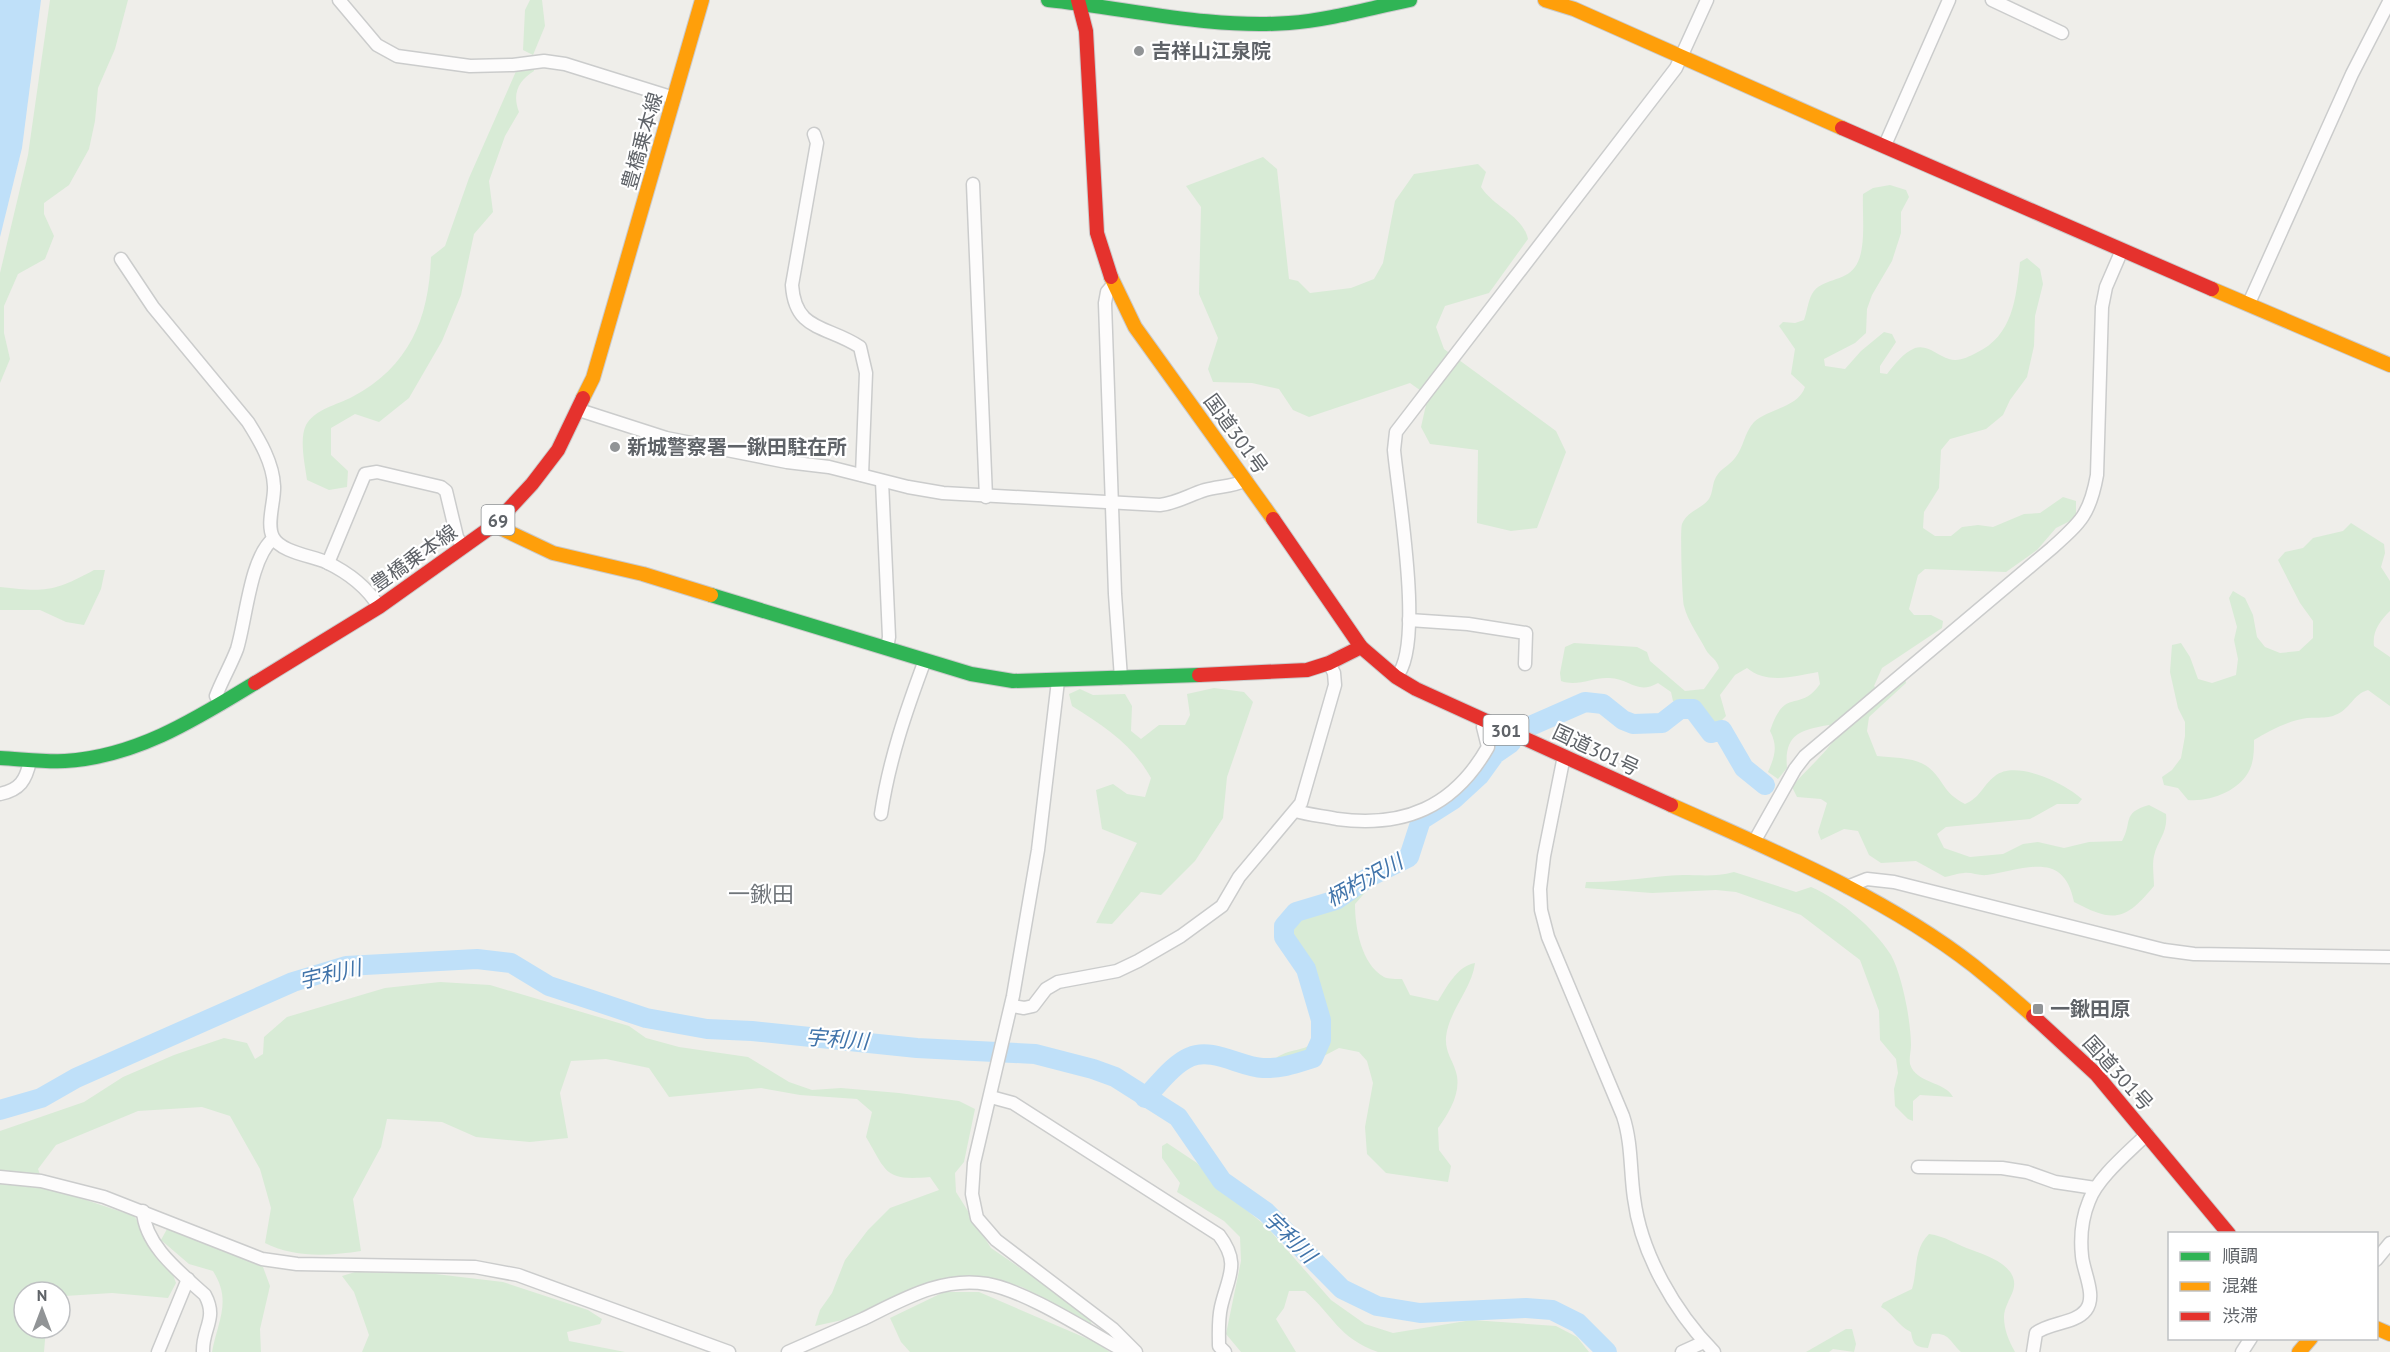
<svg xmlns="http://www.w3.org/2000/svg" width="2390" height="1352" font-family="'PT Sans','Noto Sans JP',sans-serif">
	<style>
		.green { fill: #d8ebd6 }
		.water { fill: #bfe0f9 }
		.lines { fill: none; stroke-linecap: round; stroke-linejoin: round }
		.river { stroke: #bfe0f9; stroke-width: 20 }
		.street-casing { stroke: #cbcccc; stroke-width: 15 }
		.fast-casing { stroke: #cacacb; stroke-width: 16 }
		.slow-casing { stroke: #cacacb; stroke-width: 16 }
		.jam-casing { stroke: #cacacb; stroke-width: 16 }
		.street { stroke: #fdfcfc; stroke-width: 12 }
		.fast { stroke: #30b455; stroke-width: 14 }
		.slow { stroke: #ff9f0a; stroke-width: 14 }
		.jam { stroke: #e5322d; stroke-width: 14 }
		.poi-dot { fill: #919496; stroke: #fff; stroke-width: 2 }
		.labels { text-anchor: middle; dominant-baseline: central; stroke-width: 4.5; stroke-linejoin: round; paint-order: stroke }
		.shield { fill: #fff; stroke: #8f9295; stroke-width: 1.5 }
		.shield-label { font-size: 18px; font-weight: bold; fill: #5f6368 }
		.poi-label { font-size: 20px; font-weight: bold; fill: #5f6368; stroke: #fff; text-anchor: start }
		.street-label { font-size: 20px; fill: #5f6368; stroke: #fff }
		.water-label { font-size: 21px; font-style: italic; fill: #4174aa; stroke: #fff }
		.quarter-label { font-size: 22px; fill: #70757a; stroke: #fff }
	</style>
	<rect width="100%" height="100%" fill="#efeeea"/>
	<g class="green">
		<polygon points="50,0 128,0 115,49 98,88 95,121 89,149 69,185 44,203 44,214 54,236 45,259 18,274 4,306 4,333 10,359 0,383 0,273 28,155"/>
		<polygon points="530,0 542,0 545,26 533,55 523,50 525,10"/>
		<path d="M534 66V71C518 81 512 94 519 112L505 136 489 181 493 212 474 234 461 295 442 341 409 398 379 422 355 414 331 428V455L348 471 347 487 329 490 307 480C305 465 299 439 306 425 315 409 337 405 352 397 409 367 429 319 431 257L445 246 469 178 517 69Z"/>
		<path d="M1263 157 1277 169 1289 279 1298 281 1310 293 1351 288 1374 279 1383 263 1395 201 1414 174 1478 164 1486 172 1481 187C1494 207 1523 216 1528 239L1489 293 1445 306 1436 327 1444 349 1556 431 1566 452 1537 528 1511 531 1477 523 1478 450 1430 444 1421 427 1428 396 1410 383 1309 417 1293 410 1279 389 1252 383 1213 382 1208 369 1218 338 1199 294 1201 207 1186 186Z"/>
		<path d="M1890 185 1906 190 1909 197 1901 212V233L1892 261 1872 295 1867 309 1866 333 1855 343 1824 359 1825 366 1845 369 1861 351 1884 332 1892 334 1896 342 1880 366V373L1887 374C1895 364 1903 353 1915 348 1928 344 1938 356 1949 359 1959 362 1968 357 1976 353 2013 336 2016 298 2020 262L2027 258 2040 269 2043 284 2035 316 2034 346 2027 377 2010 400 2003 415 1986 429 1950 439 1941 450 1939 488 1924 512 1923 528 1935 536H1951L1962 527 1978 525 1993 527 2024 514 2040 513 2063 497 2076 501V518L2056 528 2037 550 2006 572 1925 569 1918 575 1909 609 1914 615H1931L1943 621 1942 628 1882 668 1874 686 1883 694 1905 677 1906 683 1869 717 1867 731 1877 756C1893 758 1915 757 1928 767 1945 781 1942 792 1965 804 1980 798 1983 785 1995 776 2016 759 2066 784 2082 799L2078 804H2057L2030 819 1946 827 1937 834 1944 848 1970 857 2003 854 2023 844 2038 842 2064 848 2089 842 2122 841C2133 822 2121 813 2149 805L2166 814C2168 833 2158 839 2154 856 2152 865 2154 877 2154 886 2125 921 2114 923 2074 902 2064 850 2026 869 1987 875 1979 876 1971 872 1964 873 1958 873 1951 876 1945 877L1916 861 1881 863 1869 855 1858 831 1844 829 1821 840 1818 832 1827 803 1821 799 1797 797 1792 787C1806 769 1827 753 1837 735L1829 725C1799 730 1784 735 1787 768L1778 779 1768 772C1775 756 1778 746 1770 731 1785 685 1799 714 1820 684L1818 672C1795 676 1767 685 1747 668L1735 675 1720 695 1726 716 1719 723 1708 720 1701 709 1673 701 1671 692 1658 683C1637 695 1631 679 1609 678 1593 677 1578 687 1561 681L1560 673 1565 647 1574 643 1637 647 1647 652 1650 661 1685 691 1704 689 1719 668C1717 659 1710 657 1706 650 1699 636 1688 622 1684 606 1682 599 1680 528 1682 524 1687 511 1702 509 1709 499 1713 493 1712 484 1716 477 1721 468 1729 466 1735 458 1744 447 1744 433 1754 422 1769 408 1798 408 1805 387L1791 374 1795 349 1779 326 1783 322 1795 323 1804 320C1807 312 1808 301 1812 294 1821 278 1845 282 1855 267 1867 251 1862 214 1863 194L1873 188Z"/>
		<path d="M2351 523 2384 544 2385 553 2381 567 2390 581V611C2380 621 2372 631 2374 646L2390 657V706L2368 690C2353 694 2350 710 2335 715 2327 719 2316 717 2307 718 2288 721 2270 730 2254 740 2254 750 2254 760 2250 769 2240 791 2210 802 2188 800L2178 788 2164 785 2162 777 2172 770 2181 758 2185 736V722L2178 708 2170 672 2172 645 2181 643 2190 657 2198 679 2212 683 2236 675 2238 659 2234 640 2237 627 2229 598 2233 591 2245 598 2253 615 2257 637 2265 647 2280 653 2299 651 2313 638V621L2300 603 2278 560 2285 552 2303 548 2313 538 2343 531Z"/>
		<path d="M94 570H105L101 589 84 625 66 622 40 610H0V587C44 592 54 592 94 570Z"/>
		<path d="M1214 688 1244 692 1253 702 1227 777 1223 818 1195 861 1161 895 1141 892 1112 924 1096 923 1137 843 1102 829 1096 790 1113 784 1127 794 1145 797 1151 778C1132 744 1105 727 1072 706L1069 694 1080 689 1093 695 1125 694 1132 706 1131 731 1141 739 1159 725H1185L1190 715 1187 694Z"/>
		<path d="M1734 872 1796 892 1811 887C1841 900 1873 927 1891 955 1899 970 1904 992 1907 1008 1909 1020 1911 1034 1911 1045 1911 1051 1909 1058 1910 1064 1916 1084 1945 1081 1953 1097L1920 1095 1913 1101V1121L1908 1119 1895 1106 1894 1089 1898 1073 1896 1059 1880 1040 1879 1011 1860 960 1801 915 1736 892 1716 890 1652 893 1585 888 1586 882C1619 883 1650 876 1683 875 1701 875 1716 877 1734 872Z"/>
		<path d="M1359 887 1369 888 1355 904C1355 927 1361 964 1384 977 1388 979 1397 979 1402 979L1410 995 1438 1001C1447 987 1457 966 1475 963 1472 989 1449 1010 1446 1037 1445 1052 1452 1059 1456 1072 1462 1092 1449 1113 1438 1128L1439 1150 1451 1166 1448 1182 1386 1173 1367 1154 1365 1127 1373 1083 1367 1061 1359 1052 1339 1048 1297 1070 1272 1061C1292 1045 1302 1055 1319 1038L1317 1001 1290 930 1312 910 1338 903Z"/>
		<path d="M440 982 490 985 629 1026 646 1038 679 1047 748 1057 789 1082 812 1090 841 1088 899 1093 959 1101 975 1109 964 1162 955 1173 956 1192 991 1248 1065 1299 1089 1317 1092 1325 1022 1287 980 1277 944 1278 847 1319 815 1326 820 1310 832 1293 845 1260 868 1230 890 1208 939 1190 930 1177C885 1181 887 1173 866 1137L872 1112 857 1099 800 1095 761 1088 669 1097 649 1068 606 1059 571 1061 560 1093 568 1138 530 1142 476 1137 442 1122 387 1119 381 1147 353 1199 361 1251C329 1256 294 1258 265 1243L271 1208 260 1169 230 1116 202 1107 138 1111 56 1145 38 1169 44 1186 134 1216 171 1269 176 1283 168 1298 112 1293 65 1296 60 1299V1292H24V1328H46L44 1352H0V1131L84 1102 123 1077 174 1055 224 1038 247 1043 255 1059 263 1054 264 1037 287 1017 385 988Z"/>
		<path d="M1167 1143 1197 1163 1227 1194 1267 1227 1331 1300 1365 1324 1393 1333 1472 1320 1556 1326 1577 1337 1589 1352H1378C1337 1337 1335 1317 1305 1291H1289L1284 1308 1276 1319 1296 1352H1241L1226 1334 1241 1261 1240 1237 1224 1221 1177 1192 1180 1183 1162 1158V1146Z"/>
		<path d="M167 1229 263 1267 270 1286 260 1329 261 1352H212C218 1320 232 1301 213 1271L189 1264 161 1240Z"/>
		<path d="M1929 1234C1945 1236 1957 1245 1972 1250 1988 1256 2021 1267 2013 1291 2010 1299 2004 1308 2004 1317 2004 1330 2009 1341 2015 1352H1961C1950 1342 1949 1332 1932 1334L1928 1348C1915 1347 1913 1344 1911 1332 1898 1326 1894 1314 1881 1307L1883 1303 1912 1289C1918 1269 1913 1250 1929 1234Z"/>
		<polygon points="355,1272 427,1273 503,1282 588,1310 602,1319 600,1324 567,1332 569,1341 625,1352 362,1352 369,1335 354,1292 342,1276"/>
		<polygon points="944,1292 979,1292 1095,1342 1110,1352 910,1352 901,1342 890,1318"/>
		<polygon points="1846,1329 1852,1329 1856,1344 1854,1352 1833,1349 1829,1352 1806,1352"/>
	</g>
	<polygon class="water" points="0,0 41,0 22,148 0,237"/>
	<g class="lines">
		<g class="river">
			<polyline points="1528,727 1585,702 1603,704 1623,720 1633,724 1662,723 1680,709 1693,709 1711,733 1722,730 1744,768 1765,785"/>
			<path d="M1145 1098C1158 1085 1173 1064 1190 1057 1212 1047 1241 1067 1263 1068 1281 1069 1297 1063 1313 1058L1321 1040V1020L1306 969 1284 937V926L1296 912 1336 900 1369 877 1409 857 1421 820 1454 799 1479 776 1495 754 1511 743"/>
			<polyline points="0,1110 41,1098 76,1078 293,982 346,966 477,959 511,963 549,986 592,1000 646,1018 707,1029 752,1031 917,1048 1035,1054 1093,1069 1115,1077 1178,1117 1222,1181 1266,1212 1342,1289 1377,1306 1420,1313 1526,1308 1552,1310 1578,1323 1607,1352"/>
		</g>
		<g class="street-casing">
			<g id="street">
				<polyline points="339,0 377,45 397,56 470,66 513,65 544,61 565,64 674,98"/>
				<polyline points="1992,0 2062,33"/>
				<path d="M814 134 817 143 792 285C795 332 827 325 860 347L866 373 862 475"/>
				<polyline points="1885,145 1949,0"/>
				<polyline points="973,184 986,497"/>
				<path d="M121 259 153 307 248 422C260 441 273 463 274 486 275 500 266 524 273 537 280 552 312 556 326 562 347 572 367 587 379 607"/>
				<polyline points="1113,285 1107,292 1105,303 1115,594 1121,678"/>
				<polyline points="2249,303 2352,74 2390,0"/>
				<path d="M579 410 666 438 787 462 829 467 908 487 943 493 1160 505C1177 503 1189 495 1205 490 1219 486 1233 487 1246 480"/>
				<polyline points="882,481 889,637 887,648"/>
				<polyline points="328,563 365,474 377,472 441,487 446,491 457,537 463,547"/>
				<polyline points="1409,620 1468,624 1526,633 1525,664"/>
				<path d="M1396 677C1425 648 1398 494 1394 450L1396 432 1676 68 1707 0"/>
				<polyline points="1058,681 1038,850 1013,996 974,1163 972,1194 977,1218 996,1240 1113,1329 1136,1352"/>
				<path d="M221 704 216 696C222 680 231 665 237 649 246 620 250 558 273 539"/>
				<path d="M1564 756 1544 856 1540 889 1541 910 1548 937 1623 1116C1632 1143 1630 1171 1634 1198 1641 1254 1675 1312 1714 1352"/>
				<path d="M0 794C20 790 26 780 30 761"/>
				<path d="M1296 811C1309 815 1323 816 1337 819 1404 828 1454 807 1488 747L1483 727 1486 722"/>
				<path d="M881 814C889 760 906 711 925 660"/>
				<path d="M1754 842 1795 769 1805 756 2052 548C2081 522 2090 514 2097 475L2102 307 2106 287 2122 250"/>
				<polyline points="1847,887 1867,879 1894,882 2164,950 2194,954 2390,957"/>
				<polyline points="1012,1006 1024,1008 1033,1006 1046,989 1058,982 1117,971 1138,961 1181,936 1222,906 1239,877 1301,803 1335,685 1334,673 1329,663"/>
				<path d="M991 1097 1013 1103 1219 1235C1241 1264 1228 1276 1221 1307 1218 1320 1219 1333 1219 1346L1225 1352"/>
				<polyline points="1918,1167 2002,1168 2027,1172 2055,1182 2095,1188"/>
				<polyline points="0,1177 41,1181 104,1197 262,1259 297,1264 475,1267 518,1275 729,1352"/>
				<path d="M143 1211C145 1246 181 1273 205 1295 218 1319 202 1328 203 1352"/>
				<polyline points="2376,1260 2390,1243"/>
				<polyline points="158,1352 188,1279"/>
				<path d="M788 1352C813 1341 838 1330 863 1319 902 1300 942 1276 987 1284 1027 1291 1089 1332 1126 1352"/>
				<polyline points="1682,1352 1704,1342"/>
				<path d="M2033 1352 2036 1333C2050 1322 2075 1324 2086 1310 2097 1296 2083 1271 2082 1256 2080 1237 2082 1218 2089 1201 2097 1178 2129 1152 2147 1134"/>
				<polyline points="2242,1352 2251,1338"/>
			</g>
		</g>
		<g class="fast-casing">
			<g id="fast">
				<path d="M1048 0C1127 8 1209 29 1289 23 1330 20 1370 8 1410 0"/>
				<polyline points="711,595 971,674 1013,681 1199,675"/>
				<path d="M0 758C21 759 44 762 65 761 136 757 196 719 255 683"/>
			</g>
		</g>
		<g class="slow-casing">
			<g id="slow">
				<polyline points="1545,0 1574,9 1842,128"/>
				<polyline points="1111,277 1135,327 1273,519"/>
				<polyline points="2212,289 2390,365"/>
				<polyline points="583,398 593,378 702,0"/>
				<polyline points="494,525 553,553 643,574 711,595"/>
				<path d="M1671 805C1774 851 1884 896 1974 966 1994 982 2014 999 2033 1016"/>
				<polyline points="2376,1328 2390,1334"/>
				<polyline points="2299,1352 2311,1338"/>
			</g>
		</g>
		<g class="jam-casing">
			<g id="jam">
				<polyline points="1078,0 1086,31 1097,233 1111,277"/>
				<polyline points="1842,128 2212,289"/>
				<polyline points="1273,519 1361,647 1396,677 1416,689 1671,805"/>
				<polyline points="1199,675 1307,670 1329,663 1361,647"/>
				<polyline points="255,683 379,607 494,525 532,484 558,450 583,398"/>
				<polyline points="2033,1016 2096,1074 2229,1234"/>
			</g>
		</g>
		<use href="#street" class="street"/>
		<use href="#fast" class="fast"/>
		<use href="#slow" class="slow"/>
		<use href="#jam" class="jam"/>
	</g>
	<g class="poi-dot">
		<circle cx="1139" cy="51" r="6"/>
		<circle cx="615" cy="447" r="6"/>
		<rect x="2032" y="1003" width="12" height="12" rx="3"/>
	</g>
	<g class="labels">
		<g class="shield">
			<rect x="481.5" y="505" width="33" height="30" rx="4.5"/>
			<rect x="1483.5" y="715" width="45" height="30" rx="4.5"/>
		</g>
		<g class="shield-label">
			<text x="498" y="520">69</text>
			<text x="1506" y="730">301</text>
		</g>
		<g class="poi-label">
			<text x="1151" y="51">吉祥山江泉院</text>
			<text x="627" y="447">新城警察署一鍬田駐在所</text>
			<text x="2050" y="1009">一鍬田原</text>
		</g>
		<g class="street-label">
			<text transform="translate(642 141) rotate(-74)">豊橋乗本線</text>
			<text transform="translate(1236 434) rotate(54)">国道301号</text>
			<text transform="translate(414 558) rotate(-35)">豊橋乗本線</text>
			<text transform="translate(1596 750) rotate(25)">国道301号</text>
			<text transform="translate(2118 1073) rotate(48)">国道301号</text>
		</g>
		<g class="water-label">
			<text transform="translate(1364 880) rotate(-29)">柄杓沢川</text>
			<text transform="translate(330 974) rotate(-13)">宇利川</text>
			<text transform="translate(837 1039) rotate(4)">宇利川</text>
			<text transform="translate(1290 1237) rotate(44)">宇利川</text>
		</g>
		<g class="quarter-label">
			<text x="761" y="894">一鍬田</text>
		</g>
	</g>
	<rect x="2168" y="1232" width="210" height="108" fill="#ffffff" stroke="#bfc1c3" stroke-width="1.5"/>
	<rect x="2180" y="1252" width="30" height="9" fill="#30b455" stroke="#bfc1c3" stroke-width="1.5"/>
	<text x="2222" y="1262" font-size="18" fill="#5f6368">順調</text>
	<rect x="2180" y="1282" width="30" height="9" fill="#ff9f0a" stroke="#bfc1c3" stroke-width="1.5"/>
	<text x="2222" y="1292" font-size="18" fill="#5f6368">混雑</text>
	<rect x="2180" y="1312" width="30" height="9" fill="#e5322d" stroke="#bfc1c3" stroke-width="1.5"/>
	<text x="2222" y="1322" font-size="18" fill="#5f6368">渋滞</text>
	<g transform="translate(42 1310)"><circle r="28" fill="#ffffff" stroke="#bfc1c3" stroke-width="1.5"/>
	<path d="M0-4.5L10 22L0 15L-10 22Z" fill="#919496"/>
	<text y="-9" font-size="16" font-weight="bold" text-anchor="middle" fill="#5f6368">N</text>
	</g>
</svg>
